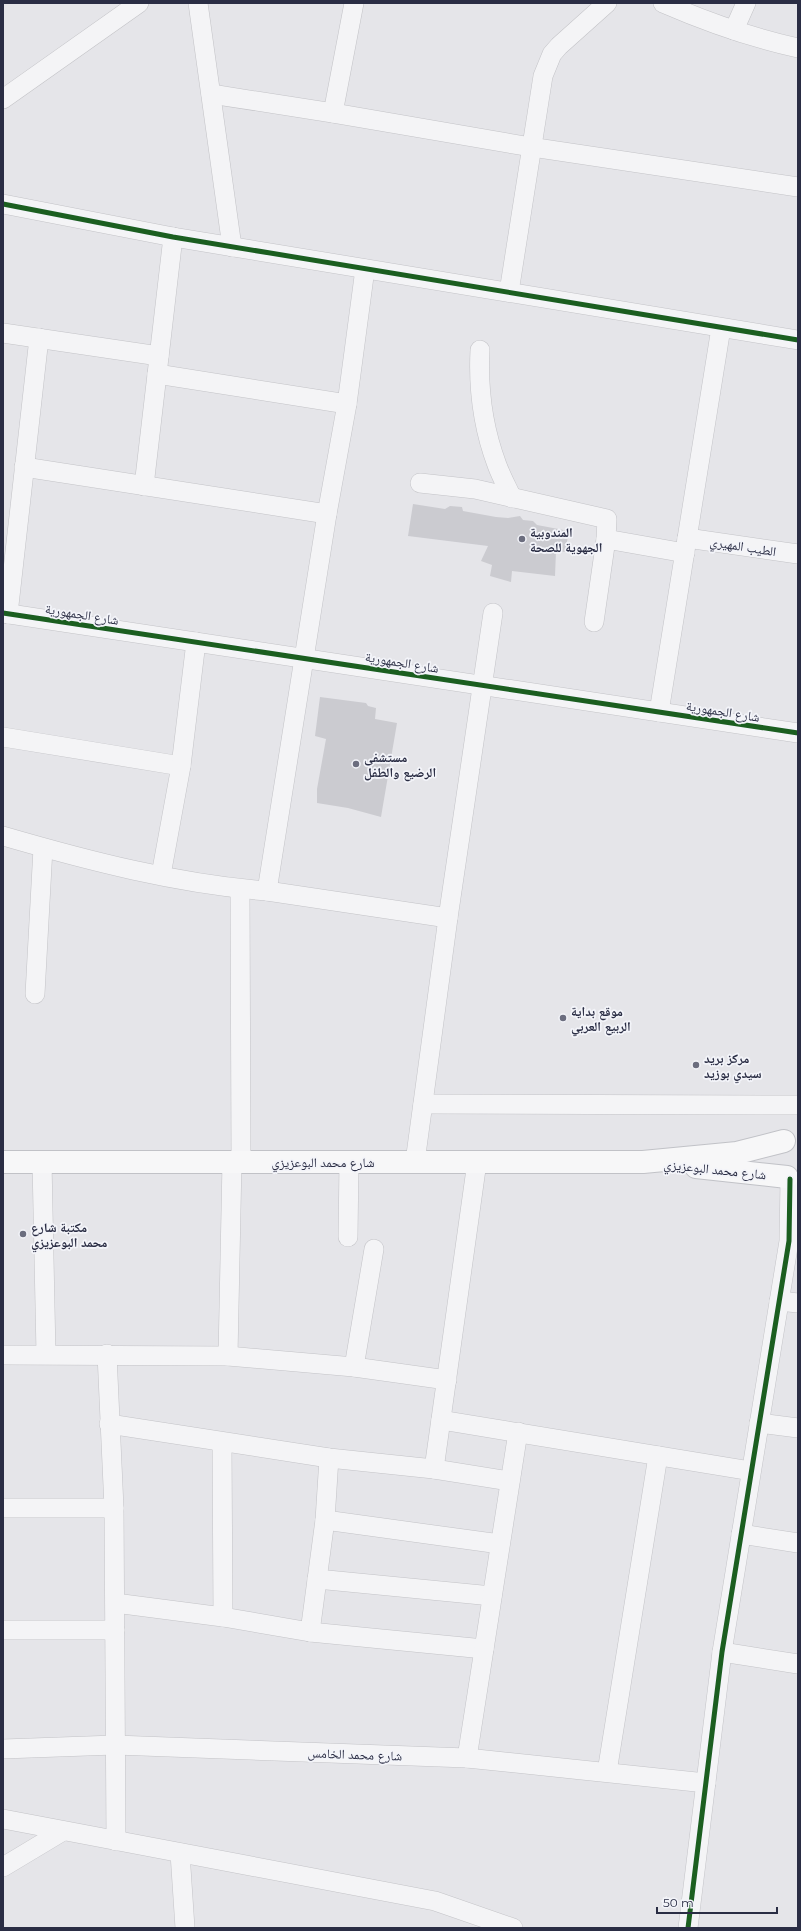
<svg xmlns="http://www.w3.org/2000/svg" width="801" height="1931" font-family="Montserrat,'Noto Naskh Arabic',sans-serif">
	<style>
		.building { fill: #cbcbd0 }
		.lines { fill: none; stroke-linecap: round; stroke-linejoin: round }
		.minor-casing { stroke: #c3c3c7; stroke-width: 20 }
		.major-casing { stroke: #c1c2c7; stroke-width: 24 }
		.minor { stroke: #f4f4f6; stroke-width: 19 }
		.major { stroke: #f7f7f8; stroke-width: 22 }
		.cycleway-casing { stroke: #f3f4f9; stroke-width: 8 }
		.cycleway { stroke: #1b5e20; stroke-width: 5 }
		.poi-dot { fill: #6b6d7e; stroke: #f3f4f9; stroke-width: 1.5 }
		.labels { text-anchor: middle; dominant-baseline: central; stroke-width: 3.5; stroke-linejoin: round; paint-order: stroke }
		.poi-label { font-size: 13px; font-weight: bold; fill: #2a2d44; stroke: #f3f4f9; text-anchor: start }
		.street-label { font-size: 13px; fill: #2a2d44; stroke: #f3f4f9 }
	</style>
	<rect width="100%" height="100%" fill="#e5e5e9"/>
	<g class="building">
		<polygon points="413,504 445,509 450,506 462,507 463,511 496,517 508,518 520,516 523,520 533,521 537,525 569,531 565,552 556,551 555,576 512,571 511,582 490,576 492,565 481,561 488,546 408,536"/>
		<polygon points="320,697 366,703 368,706 376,708 375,719 397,723 381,817 348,808 317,803 317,789 326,739 315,736"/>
	</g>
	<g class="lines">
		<g class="minor-casing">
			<g id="minor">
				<polyline points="198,3 232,247"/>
				<path d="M663 3C707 22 752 38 798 48"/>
				<polyline points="734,30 746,3"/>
				<polyline points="211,94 333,113 531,147 798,187"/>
				<polyline points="3,99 139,3"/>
				<polyline points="333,113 354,3"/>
				<polyline points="3,204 173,237 798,340"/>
				<polyline points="509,292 543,76 552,54 559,46 607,3"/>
				<polyline points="3,333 159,356"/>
				<path d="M480 350C478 389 483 428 497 465 501 476 507 487 512 498"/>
				<polyline points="157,374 347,404"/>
				<polyline points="24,467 327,514"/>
				<polyline points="420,483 475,489 607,519 606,539 685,553"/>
				<polyline points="144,486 173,237"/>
				<polyline points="687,538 798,554"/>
				<polyline points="3,613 798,733"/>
				<polyline points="8,614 39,338"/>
				<polyline points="594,622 606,539"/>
				<polyline points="659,712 721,328"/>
				<polyline points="3,737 181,766"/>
				<path d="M3 836C89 861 178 884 267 891L448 918"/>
				<polyline points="161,875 181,766 196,642"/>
				<polyline points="240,889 241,1162"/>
				<polyline points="267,891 327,514 347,404 365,269"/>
				<polyline points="35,994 43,848"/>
				<polyline points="423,1104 798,1105"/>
				<polyline points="42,1162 46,1354"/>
				<polyline points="415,1162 448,918 493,613"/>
				<polyline points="348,1237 349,1162"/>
				<polyline points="779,1301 798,1303"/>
				<polyline points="107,1354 114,1508 116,1841"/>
				<polyline points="3,1355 228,1356 354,1367 447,1380"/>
				<polyline points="228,1356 232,1162"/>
				<polyline points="354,1367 374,1249"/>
				<polyline points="441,1420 751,1471"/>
				<polyline points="759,1423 798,1428"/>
				<polyline points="109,1424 329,1458 434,1469 510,1481"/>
				<polyline points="222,1443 223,1617"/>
				<polyline points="434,1469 477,1162"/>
				<polyline points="3,1508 114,1508"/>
				<polyline points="325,1520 500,1544"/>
				<polyline points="741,1534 798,1543"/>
				<polyline points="317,1579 492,1596"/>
				<polyline points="115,1603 223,1617 310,1632 484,1649"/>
				<polyline points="3,1630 115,1630"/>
				<polyline points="310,1632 325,1520 329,1458"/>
				<polyline points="722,1652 798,1664"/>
				<polyline points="3,1749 115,1745 467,1758 706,1783"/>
				<polyline points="467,1758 518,1432"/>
				<polyline points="607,1772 658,1456"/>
				<polyline points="3,1819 435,1901 513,1928"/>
				<polyline points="180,1853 185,1928"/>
				<polyline points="3,1867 63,1831"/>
				<polyline points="688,1928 722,1652 789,1241 790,1179"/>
			</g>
		</g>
		<g class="major-casing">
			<g id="major">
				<polyline points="3,1162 643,1162 737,1153 784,1141"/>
				<polyline points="696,1167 787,1177"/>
			</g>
		</g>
		<use href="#minor" class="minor"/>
		<use href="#major" class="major"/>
		<g class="cycleway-casing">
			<g id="cycleway">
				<polyline points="3,204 173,237 798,340"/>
				<polyline points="3,613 798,733"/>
				<polyline points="688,1928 722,1652 789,1241 790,1179"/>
			</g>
		</g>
		<use href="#cycleway" class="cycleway"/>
	</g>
	<g class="poi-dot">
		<circle cx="522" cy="539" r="4"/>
		<circle cx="356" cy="764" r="4"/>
		<circle cx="563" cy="1018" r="4"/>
		<circle cx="696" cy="1065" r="4"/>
		<circle cx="23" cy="1234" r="4"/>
	</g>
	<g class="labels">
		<g class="poi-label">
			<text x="530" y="532">المندوبية<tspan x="530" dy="15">الجهوية للصحة</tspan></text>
			<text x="364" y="757">مستشفى<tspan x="364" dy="15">الرضيع والطفل</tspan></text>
			<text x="571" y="1011">موقع بداية<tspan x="571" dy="15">الربيع العربي</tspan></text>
			<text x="704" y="1058">مركز بريد<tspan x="704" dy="15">سيدي بوزيد</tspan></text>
			<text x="31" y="1227">مكتبة شارع<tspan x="31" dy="15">محمد البوعزيزي</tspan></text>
		</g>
		<g class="street-label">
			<text transform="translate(743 546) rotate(9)">الطيب المهيري</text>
			<text transform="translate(82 614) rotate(9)">شارع الجمهورية</text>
			<text transform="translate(402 662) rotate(9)">شارع الجمهورية</text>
			<text transform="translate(723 711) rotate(9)">شارع الجمهورية</text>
			<text x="323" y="1162">شارع محمد البوعزيزي</text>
			<text transform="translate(715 1169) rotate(6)">شارع محمد البوعزيزي</text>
			<text transform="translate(355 1754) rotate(2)">شارع محمد الخامس</text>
		</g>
	</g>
	<rect width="801" height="1931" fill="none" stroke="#2a2d44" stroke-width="8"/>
	<path d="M657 1907v6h120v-6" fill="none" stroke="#2a2d44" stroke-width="2"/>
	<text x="663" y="1907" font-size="12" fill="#2a2d44" stroke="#f3f4f9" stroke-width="3" paint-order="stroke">50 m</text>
</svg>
